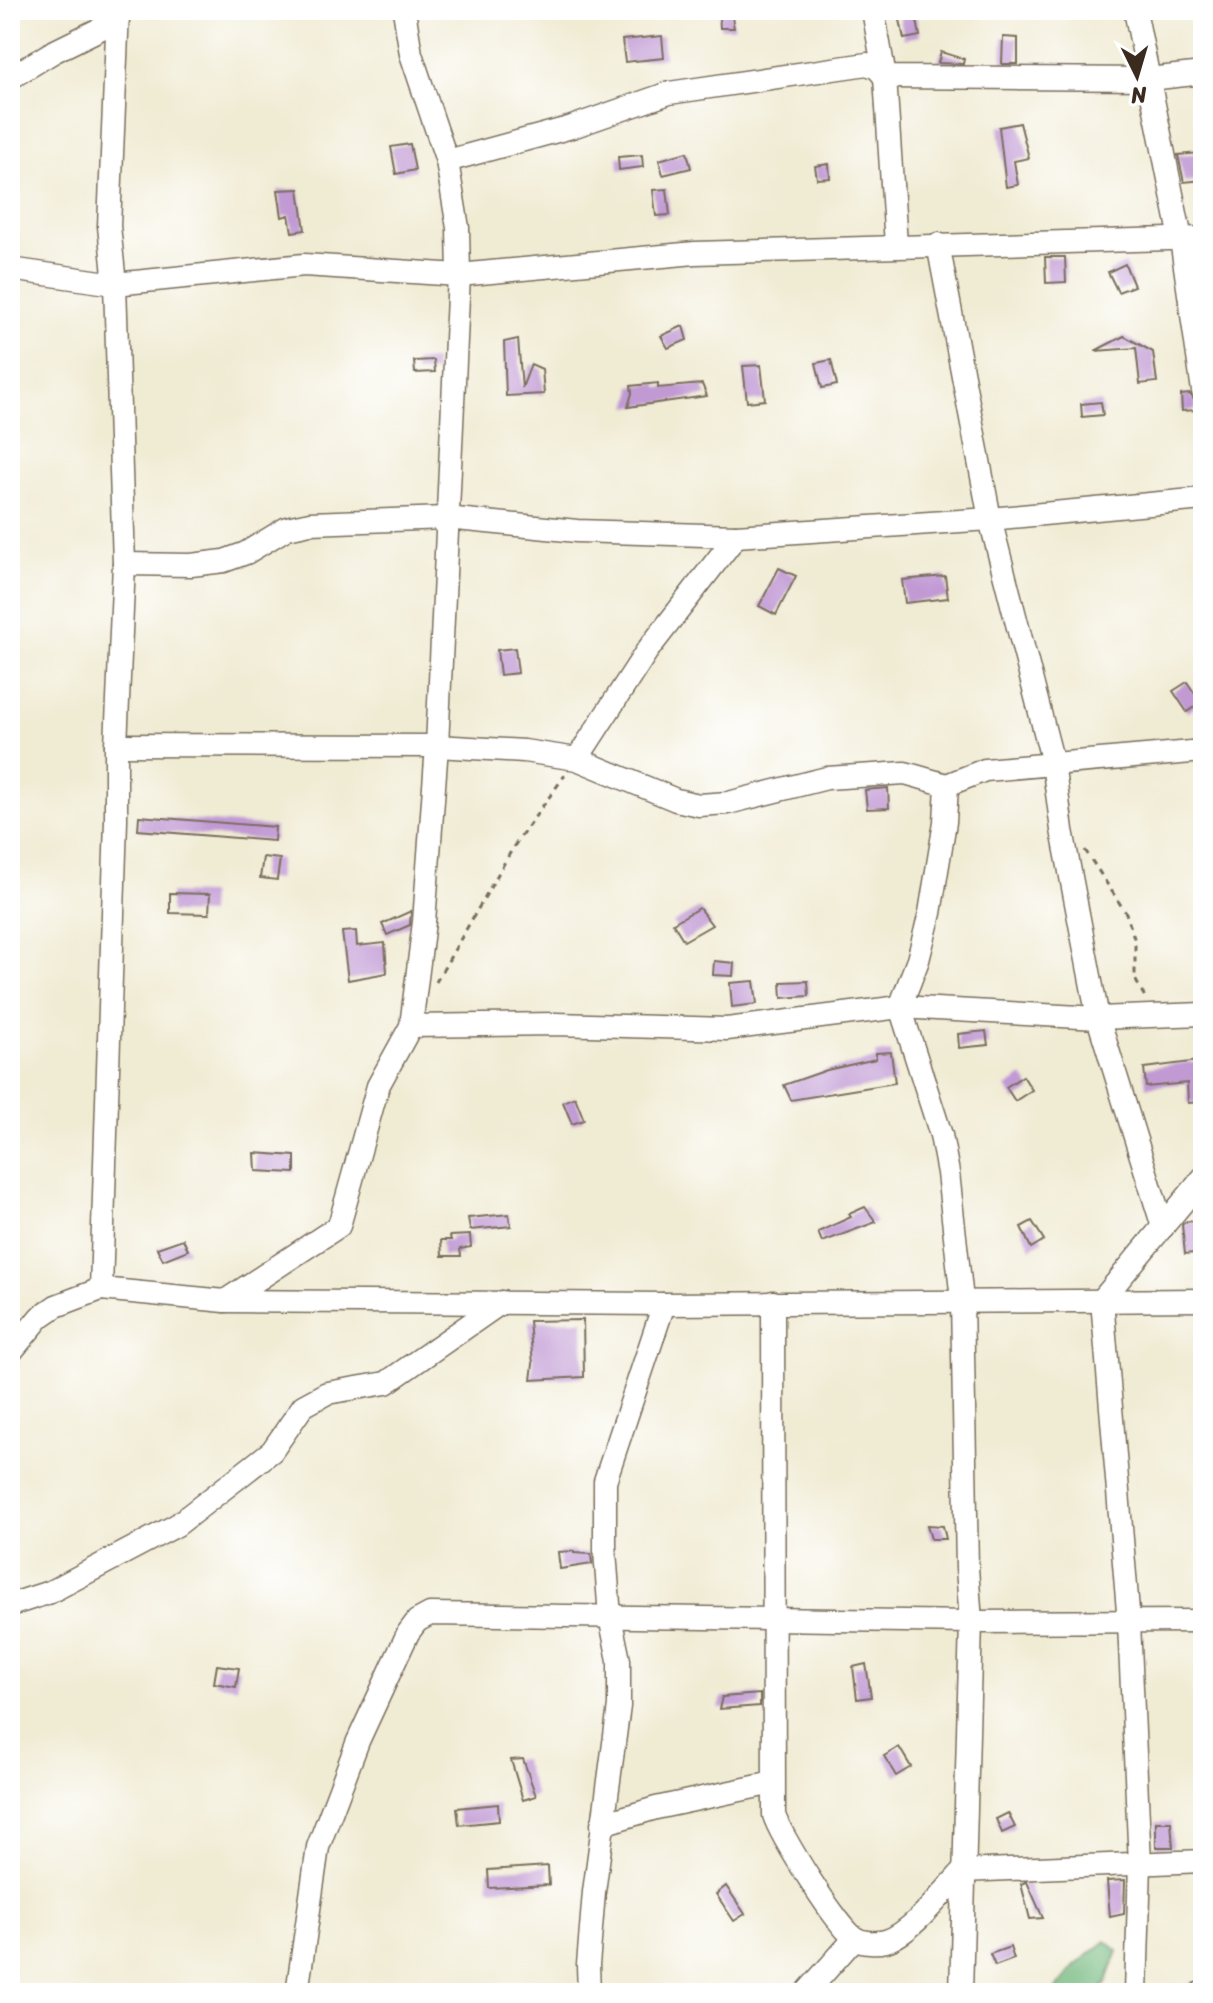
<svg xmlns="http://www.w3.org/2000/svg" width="1213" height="2003" font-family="Sriracha,sans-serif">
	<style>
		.forest { fill: #73b97e; stroke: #57724e; stroke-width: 2 }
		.building { fill: #c19ad4 }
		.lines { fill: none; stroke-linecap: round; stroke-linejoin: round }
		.minor-casing { stroke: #7a6e5d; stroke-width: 25 }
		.path { stroke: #7a6e5d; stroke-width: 3; stroke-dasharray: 6 6; stroke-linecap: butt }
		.minor { stroke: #fff; stroke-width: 22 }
	</style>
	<rect width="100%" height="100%" fill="#fff"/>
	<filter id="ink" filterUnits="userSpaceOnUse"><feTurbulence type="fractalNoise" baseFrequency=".0125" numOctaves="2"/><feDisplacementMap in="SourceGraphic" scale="16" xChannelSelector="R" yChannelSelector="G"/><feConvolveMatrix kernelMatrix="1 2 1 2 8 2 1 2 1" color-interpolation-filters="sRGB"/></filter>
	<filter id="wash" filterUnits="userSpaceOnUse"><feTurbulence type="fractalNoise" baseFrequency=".006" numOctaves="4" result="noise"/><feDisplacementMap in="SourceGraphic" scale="32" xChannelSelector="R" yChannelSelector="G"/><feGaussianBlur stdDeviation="1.8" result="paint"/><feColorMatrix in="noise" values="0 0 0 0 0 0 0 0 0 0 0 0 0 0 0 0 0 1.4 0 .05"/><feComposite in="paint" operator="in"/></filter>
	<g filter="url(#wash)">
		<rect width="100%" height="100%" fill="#f0ebd3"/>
		<polygon class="forest" points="1106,1941 1118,1951 1106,1984 1097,1993 1053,1993 1075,1966"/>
		<g id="blocks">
			<g class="building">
				<polygon points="898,10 915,10 920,36 904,39"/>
				<polygon points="719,11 731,11 734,28 720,28"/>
				<polygon points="662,36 664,58 625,62 622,40"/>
				<polygon points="1003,37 1018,38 1018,64 1002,64"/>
				<polygon points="941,52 964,59 963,64 938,63"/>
				<polygon points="1020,123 1029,158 1014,161 1018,185 1006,187 999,127"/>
				<polygon points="410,144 415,170 396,174 391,147"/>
				<polygon points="687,152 691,168 663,175 659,160"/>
				<polygon points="1200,153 1203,180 1184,182 1178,155"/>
				<polygon points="642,155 643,167 619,170 618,157"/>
				<polygon points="829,164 830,178 817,179 815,166"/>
				<polygon points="299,189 305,230 292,232 289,215 282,217 278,190"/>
				<polygon points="667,189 670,215 656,216 653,190"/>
				<polygon points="1045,257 1065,257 1066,282 1046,283"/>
				<polygon points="1125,264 1134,286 1118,292 1108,272"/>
				<polygon points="683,326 687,340 668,348 661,336"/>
				<polygon points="1124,336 1153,352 1157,382 1140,384 1136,348 1095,351"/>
				<polygon points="518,339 522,388 531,364 542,369 544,394 506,396 504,342"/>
				<polygon points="434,360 435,372 415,373 414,361"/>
				<polygon points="831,360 837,385 822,388 816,363"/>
				<polygon points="761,365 765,400 747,402 743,366"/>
				<polygon points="658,383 658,388 702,384 707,396 628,407 632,393 631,386"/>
				<polygon points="1190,394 1196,403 1196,410 1182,411 1181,395"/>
				<polygon points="1101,402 1103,415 1082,417 1081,404"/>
				<polygon points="779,568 796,576 776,615 759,606"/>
				<polygon points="945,576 948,598 905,603 902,580"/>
				<polygon points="515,648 518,673 500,675 497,650"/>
				<polygon points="1187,682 1201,703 1187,712 1173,691"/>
				<polygon points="888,788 889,808 867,809 865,790"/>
				<polygon points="139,816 275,827 274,841 138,830"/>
				<polygon points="263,857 280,859 277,880 260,878"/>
				<polygon points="170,893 210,894 209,914 170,913"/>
				<polygon points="699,908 712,925 684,941 673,923"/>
				<polygon points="411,911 410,925 387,935 382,924"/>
				<polygon points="356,931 357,946 385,943 387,973 348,980 342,932"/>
				<polygon points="714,961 734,963 733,976 713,975"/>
				<polygon points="754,981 757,1004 732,1007 730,983"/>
				<polygon points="808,981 809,996 782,998 781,982"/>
				<polygon points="986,1031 988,1045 959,1048 958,1034"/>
				<polygon points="891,1052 895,1083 791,1100 784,1085 827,1070 876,1059 876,1053"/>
				<polygon points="1198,1061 1202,1102 1188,1103 1187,1083 1146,1087 1144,1068"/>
				<polygon points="1023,1076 1032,1090 1015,1101 1006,1087"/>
				<polygon points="575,1097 584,1120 572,1124 563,1102"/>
				<polygon points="255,1153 295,1156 295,1173 256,1171"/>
				<polygon points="865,1207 876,1222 822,1242 818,1232 851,1217 849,1214"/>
				<polygon points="509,1214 511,1226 470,1230 468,1218"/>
				<polygon points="1203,1220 1203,1252 1185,1254 1182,1225 1185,1222"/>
				<polygon points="1032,1221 1044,1240 1031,1248 1021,1227"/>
				<polygon points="470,1235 471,1247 460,1249 461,1256 442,1256 441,1240 451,1240 450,1236"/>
				<polygon points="183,1239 188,1250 163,1260 157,1248"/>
				<polygon points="583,1320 584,1377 531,1380 533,1364 529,1321"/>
				<polygon points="927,1525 943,1526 946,1539 931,1539"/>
				<polygon points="574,1551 574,1553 591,1554 592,1564 560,1569 558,1552"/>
				<polygon points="866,1664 871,1697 857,1699 853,1667"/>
				<polygon points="217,1665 239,1668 236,1687 214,1683"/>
				<polygon points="760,1694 760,1706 719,1709 722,1697"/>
				<polygon points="899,1747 911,1767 896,1776 884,1756"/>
				<polygon points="523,1759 536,1796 523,1800 511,1760"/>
				<polygon points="498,1804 499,1821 459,1825 457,1808"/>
				<polygon points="1008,1813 1015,1827 1002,1833 996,1819"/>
				<polygon points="1156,1822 1171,1822 1173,1847 1156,1847"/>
				<polygon points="548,1866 549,1885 489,1888 488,1870"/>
				<polygon points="1125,1880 1124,1914 1110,1917 1107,1881"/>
				<polygon points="1025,1882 1027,1882 1043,1918 1030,1919 1021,1884"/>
				<polygon points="726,1886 745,1914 734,1921 716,1894"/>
				<polygon points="1010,1947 1014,1959 995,1966 990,1954"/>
			</g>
		</g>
	</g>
	<g filter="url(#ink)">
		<use href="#blocks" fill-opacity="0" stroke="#7a6e5d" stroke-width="2"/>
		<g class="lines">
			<g class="minor-casing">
				<g id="minor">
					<polyline points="873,10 885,77 896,245"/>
					<polyline points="1135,10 1181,239 1203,391"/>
					<polyline points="10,78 53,52 118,20"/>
					<polyline points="447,161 572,127 669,93 867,64 877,68 885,77 1149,79 1203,73"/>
					<polyline points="938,244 990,519 1053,763 1062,830 1098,1018 1163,1227"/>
					<polyline points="10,269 115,284 304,265 459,275 695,253 1203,238"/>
					<polyline points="124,564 191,565 224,561 246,553 287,528 310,523 446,518 577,531 736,536 990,519 1203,499"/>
					<polyline points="116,745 437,746 524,751 577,759 676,800 699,805 728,803 827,778 905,773 947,785 985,770 1203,751"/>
					<polyline points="577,759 647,651 736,536"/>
					<polyline points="947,785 945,822 930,913 918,960 900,1007 941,1135 948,1173 962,1300 967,1568 971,1622 961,1993"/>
					<polyline points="411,1026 556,1024 727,1029 900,1007 1098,1018 1203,1014"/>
					<polyline points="101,1289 116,820 116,745 124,564 115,284 109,226 118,10"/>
					<polyline points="225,1301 339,1226 378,1086 411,1026 424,922 437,746 459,275 458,228 447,161 411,54 404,10"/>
					<path d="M773 1302 774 1815C780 1835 838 1928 855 1938 862 1943 878 1943 886 1941 912 1933 944 1891 963 1871L1203 1861"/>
					<polyline points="10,1353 40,1317 56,1306 101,1289 225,1301 664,1304 1203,1300"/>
					<polyline points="10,1605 50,1592 177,1525 272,1451 303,1406 327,1393 386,1383 502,1302"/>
					<polyline points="602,1824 656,1808 773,1783"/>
					<polyline points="297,1993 318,1847 358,1741 408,1633 417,1621 430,1614 971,1622 1203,1621"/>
					<polyline points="589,1993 588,1965 594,1892 619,1706 619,1660 610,1617 605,1551 605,1481 664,1304"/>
					<polyline points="806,1993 855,1938"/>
					<polyline points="1136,1993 1140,1864 1129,1623 1102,1300 1203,1178"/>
					<polyline points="1201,1993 1203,1992"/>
				</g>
			</g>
			<g class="path">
				<polyline points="1085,850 1126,913 1135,941 1135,979 1146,999"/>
				<polyline points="436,982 514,846 565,775"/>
			</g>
			<use href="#minor" class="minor"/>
		</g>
	</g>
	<rect width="1213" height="2003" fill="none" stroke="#fff" stroke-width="40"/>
	<g transform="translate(1137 76) rotate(175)" stroke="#ffffff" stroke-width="6" paint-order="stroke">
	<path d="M0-6L14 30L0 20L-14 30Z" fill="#3b2a1e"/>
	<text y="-12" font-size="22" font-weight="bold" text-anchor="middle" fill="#3b2a1e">N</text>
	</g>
</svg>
